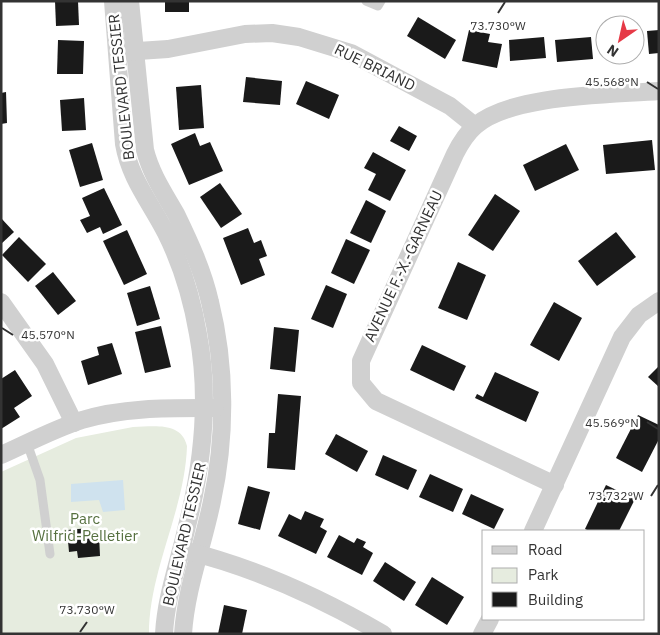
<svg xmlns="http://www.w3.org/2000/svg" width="660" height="635" font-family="'IBM Plex Sans',sans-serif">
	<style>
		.green { fill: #e6ecdf }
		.water { fill: #cfe2ee }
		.building { fill: #1a1a1a }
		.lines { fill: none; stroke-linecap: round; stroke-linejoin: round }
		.service { stroke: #d0d0d0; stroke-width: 9 }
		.minor { stroke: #d0d0d0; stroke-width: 18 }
		.ticks { fill: none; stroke: #333; stroke-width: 2 }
		.labels { text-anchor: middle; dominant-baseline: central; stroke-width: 5; stroke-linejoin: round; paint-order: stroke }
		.street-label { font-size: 15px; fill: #333; stroke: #fff }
		.park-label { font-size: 15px; fill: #56703f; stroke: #fff }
		.ticks-label { font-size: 12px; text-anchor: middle; fill: #333; stroke: #fff; stroke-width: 5; stroke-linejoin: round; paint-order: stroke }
	</style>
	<rect width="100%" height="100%" fill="#fff"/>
	<path class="green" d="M133 427C153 427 181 421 187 446 185 510 149 570 149 634H1V472L76 438Z"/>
	<polygon class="water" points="123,480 125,510 103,512 99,500 71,502 71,484"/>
	<g class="building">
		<polygon points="55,1 78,1 79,25 56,26"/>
		<rect x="165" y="1" width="24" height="11"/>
		<polygon points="418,17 456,40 445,59 407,36"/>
		<polygon points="635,27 639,49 635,50"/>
		<polygon points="469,30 490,34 488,42 502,44 497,68 462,61"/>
		<polygon points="659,30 659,53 649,54 647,31"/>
		<polygon points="600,33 605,33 605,58 604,58"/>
		<polygon points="544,37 546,58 510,61 509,40"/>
		<polygon points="591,37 593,59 557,62 555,40"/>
		<polygon points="58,40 84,41 83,74 57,74"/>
		<polygon points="246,77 282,81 280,105 243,102"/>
		<polygon points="306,81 339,95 329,119 296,104"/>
		<polygon points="201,85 204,128 179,130 176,87"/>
		<polygon points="6,92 7,123 1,124 1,93"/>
		<polygon points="84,98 86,130 62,131 60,100"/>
		<polygon points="399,126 417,136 409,151 390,141"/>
		<polygon points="195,133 200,146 210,142 223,171 189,185 171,144"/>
		<polygon points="652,140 655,170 606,174 603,145"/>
		<polygon points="92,143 103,180 80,187 69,150"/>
		<polygon points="566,144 579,170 535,191 523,165"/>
		<polygon points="373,152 406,170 390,201 368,190 376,174 364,168"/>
		<polygon points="220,183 242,214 221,228 200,197"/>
		<polygon points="104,188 122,225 103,234 100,227 87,233 80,220 90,216 82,198"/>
		<polygon points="495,194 520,211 493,251 468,235"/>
		<polygon points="366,200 386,211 371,243 350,233"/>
		<polygon points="1,218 14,232 1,244"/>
		<polygon points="248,228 254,243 261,240 267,256 259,259 265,275 241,285 223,238"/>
		<polygon points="127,230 147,274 124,285 103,241"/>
		<polygon points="616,232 636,257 597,286 578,261"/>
		<polygon points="19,237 46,264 28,282 2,255"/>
		<polygon points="346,239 370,250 354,284 331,273"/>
		<polygon points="458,262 486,275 467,320 438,308"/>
		<polygon points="53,272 76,301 58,315 35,286"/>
		<polygon points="326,285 347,294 333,328 311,319"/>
		<polygon points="150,286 160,319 137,326 127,293"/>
		<polygon points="554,302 582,318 559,361 530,345"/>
		<polygon points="161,326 171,367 145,373 135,332"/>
		<polygon points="274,327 299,330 295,372 270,369"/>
		<polygon points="112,343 122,374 88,385 81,361 99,355 97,347"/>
		<polygon points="422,345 466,366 454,391 410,370"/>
		<polygon points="659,366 659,387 648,377"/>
		<polygon points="15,370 32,396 14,408 20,417 1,429 1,379"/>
		<polygon points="495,372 539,392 526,422 475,398 477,394 483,397"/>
		<polygon points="278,394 301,396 295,470 267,468 269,433 275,433"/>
		<polygon points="638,415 659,425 659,439 642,472 616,458"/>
		<polygon points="336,434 368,451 357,472 325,454"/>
		<polygon points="383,455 417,470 408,490 375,475"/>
		<polygon points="430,474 463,489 453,512 419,497"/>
		<polygon points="606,485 635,499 619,531 589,531 585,529"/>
		<polygon points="248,486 270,492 260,530 238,524"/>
		<polygon points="471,494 504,509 494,529 462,514"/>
		<polygon points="305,511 324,519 320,527 327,531 316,554 278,536 289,514 301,520"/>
		<polygon points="90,528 91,534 99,534 100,556 78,558 77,551 69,552 67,530"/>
		<polygon points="339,535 354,543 357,538 366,542 363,547 373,553 362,575 327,557"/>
		<polygon points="385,562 416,582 404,601 373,581"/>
		<polygon points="432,577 464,597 447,625 415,605"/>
		<polygon points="224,605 247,610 242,634 218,634"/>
	</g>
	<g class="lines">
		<g class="service">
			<polyline points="366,1 378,6 381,1"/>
			<polyline points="27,443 40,480 50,554"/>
		</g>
		<g class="minor">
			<path d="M113 1 124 144C130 179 151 203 166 233 182 265 192 299 198 334 210 398 203 463 187 526 179 562 166 596 164 634"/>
			<path d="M130 1 145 150C151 174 164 193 176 214 190 243 203 271 210 302 226 366 226 437 212 501 203 546 186 588 183 634"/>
			<polyline points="123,52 168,49 245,34 272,33 299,37 351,53 450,106 475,126"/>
			<polyline points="1,302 45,364 74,423"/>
			<path d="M1 455C28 443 54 429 82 420 124 407 172 408 215 408"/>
			<path d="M555 485 376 401 361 383V361L455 154C460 144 466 134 475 126 512 94 610 95 659 91"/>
			<polyline points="533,531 622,337 639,315 659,301"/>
			<path d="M187 551C256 568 321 598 383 634"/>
			<polyline points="482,634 490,619"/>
		</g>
	</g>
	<path class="ticks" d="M498 13 505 2M647 82 658 89M2 328 13 335M647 422 658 429M651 496 658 485M80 632 87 622"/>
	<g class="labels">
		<g class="street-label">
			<text transform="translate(375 67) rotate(26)">RUE BRIAND</text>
			<text transform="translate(121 87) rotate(-96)">BOULEVARD TESSIER</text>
			<text transform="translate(403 266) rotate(-65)">AVENUE F.-X.-GARNEAU</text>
			<text transform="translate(184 534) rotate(-77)">BOULEVARD TESSIER</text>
		</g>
		<g class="park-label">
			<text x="85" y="518">Parc<tspan x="85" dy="17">Wilfrid-Pelletier</tspan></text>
		</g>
	</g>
	<g class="ticks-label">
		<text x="498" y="30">73.730°W</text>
		<text x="612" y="86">45.568°N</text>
		<text x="48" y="339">45.570°N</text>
		<text x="612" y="427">45.569°N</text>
		<text x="616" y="500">73.732°W</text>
		<text x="87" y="614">73.730°W</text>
	</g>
	<rect width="660" height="635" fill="none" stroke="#333333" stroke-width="5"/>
	<rect x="482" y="530" width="162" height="90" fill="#ffffff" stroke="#adadad"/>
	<rect x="492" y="546" width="25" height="8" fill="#d0d0d0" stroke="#adadad"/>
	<text x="528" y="555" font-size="15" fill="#333333">Road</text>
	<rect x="492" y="568" width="25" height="15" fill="#e6ecdf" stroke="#adadad"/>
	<text x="528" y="580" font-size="15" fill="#333333">Park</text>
	<rect x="492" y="592" width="25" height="15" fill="#1a1a1a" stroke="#adadad"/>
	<text x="528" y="605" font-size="15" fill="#333333">Building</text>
	<g transform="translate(620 40) rotate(214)"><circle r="24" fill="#ffffff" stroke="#adadad"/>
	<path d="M0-4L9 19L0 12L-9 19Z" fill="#e63946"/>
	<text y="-8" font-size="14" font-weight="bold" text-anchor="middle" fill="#333333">N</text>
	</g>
</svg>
